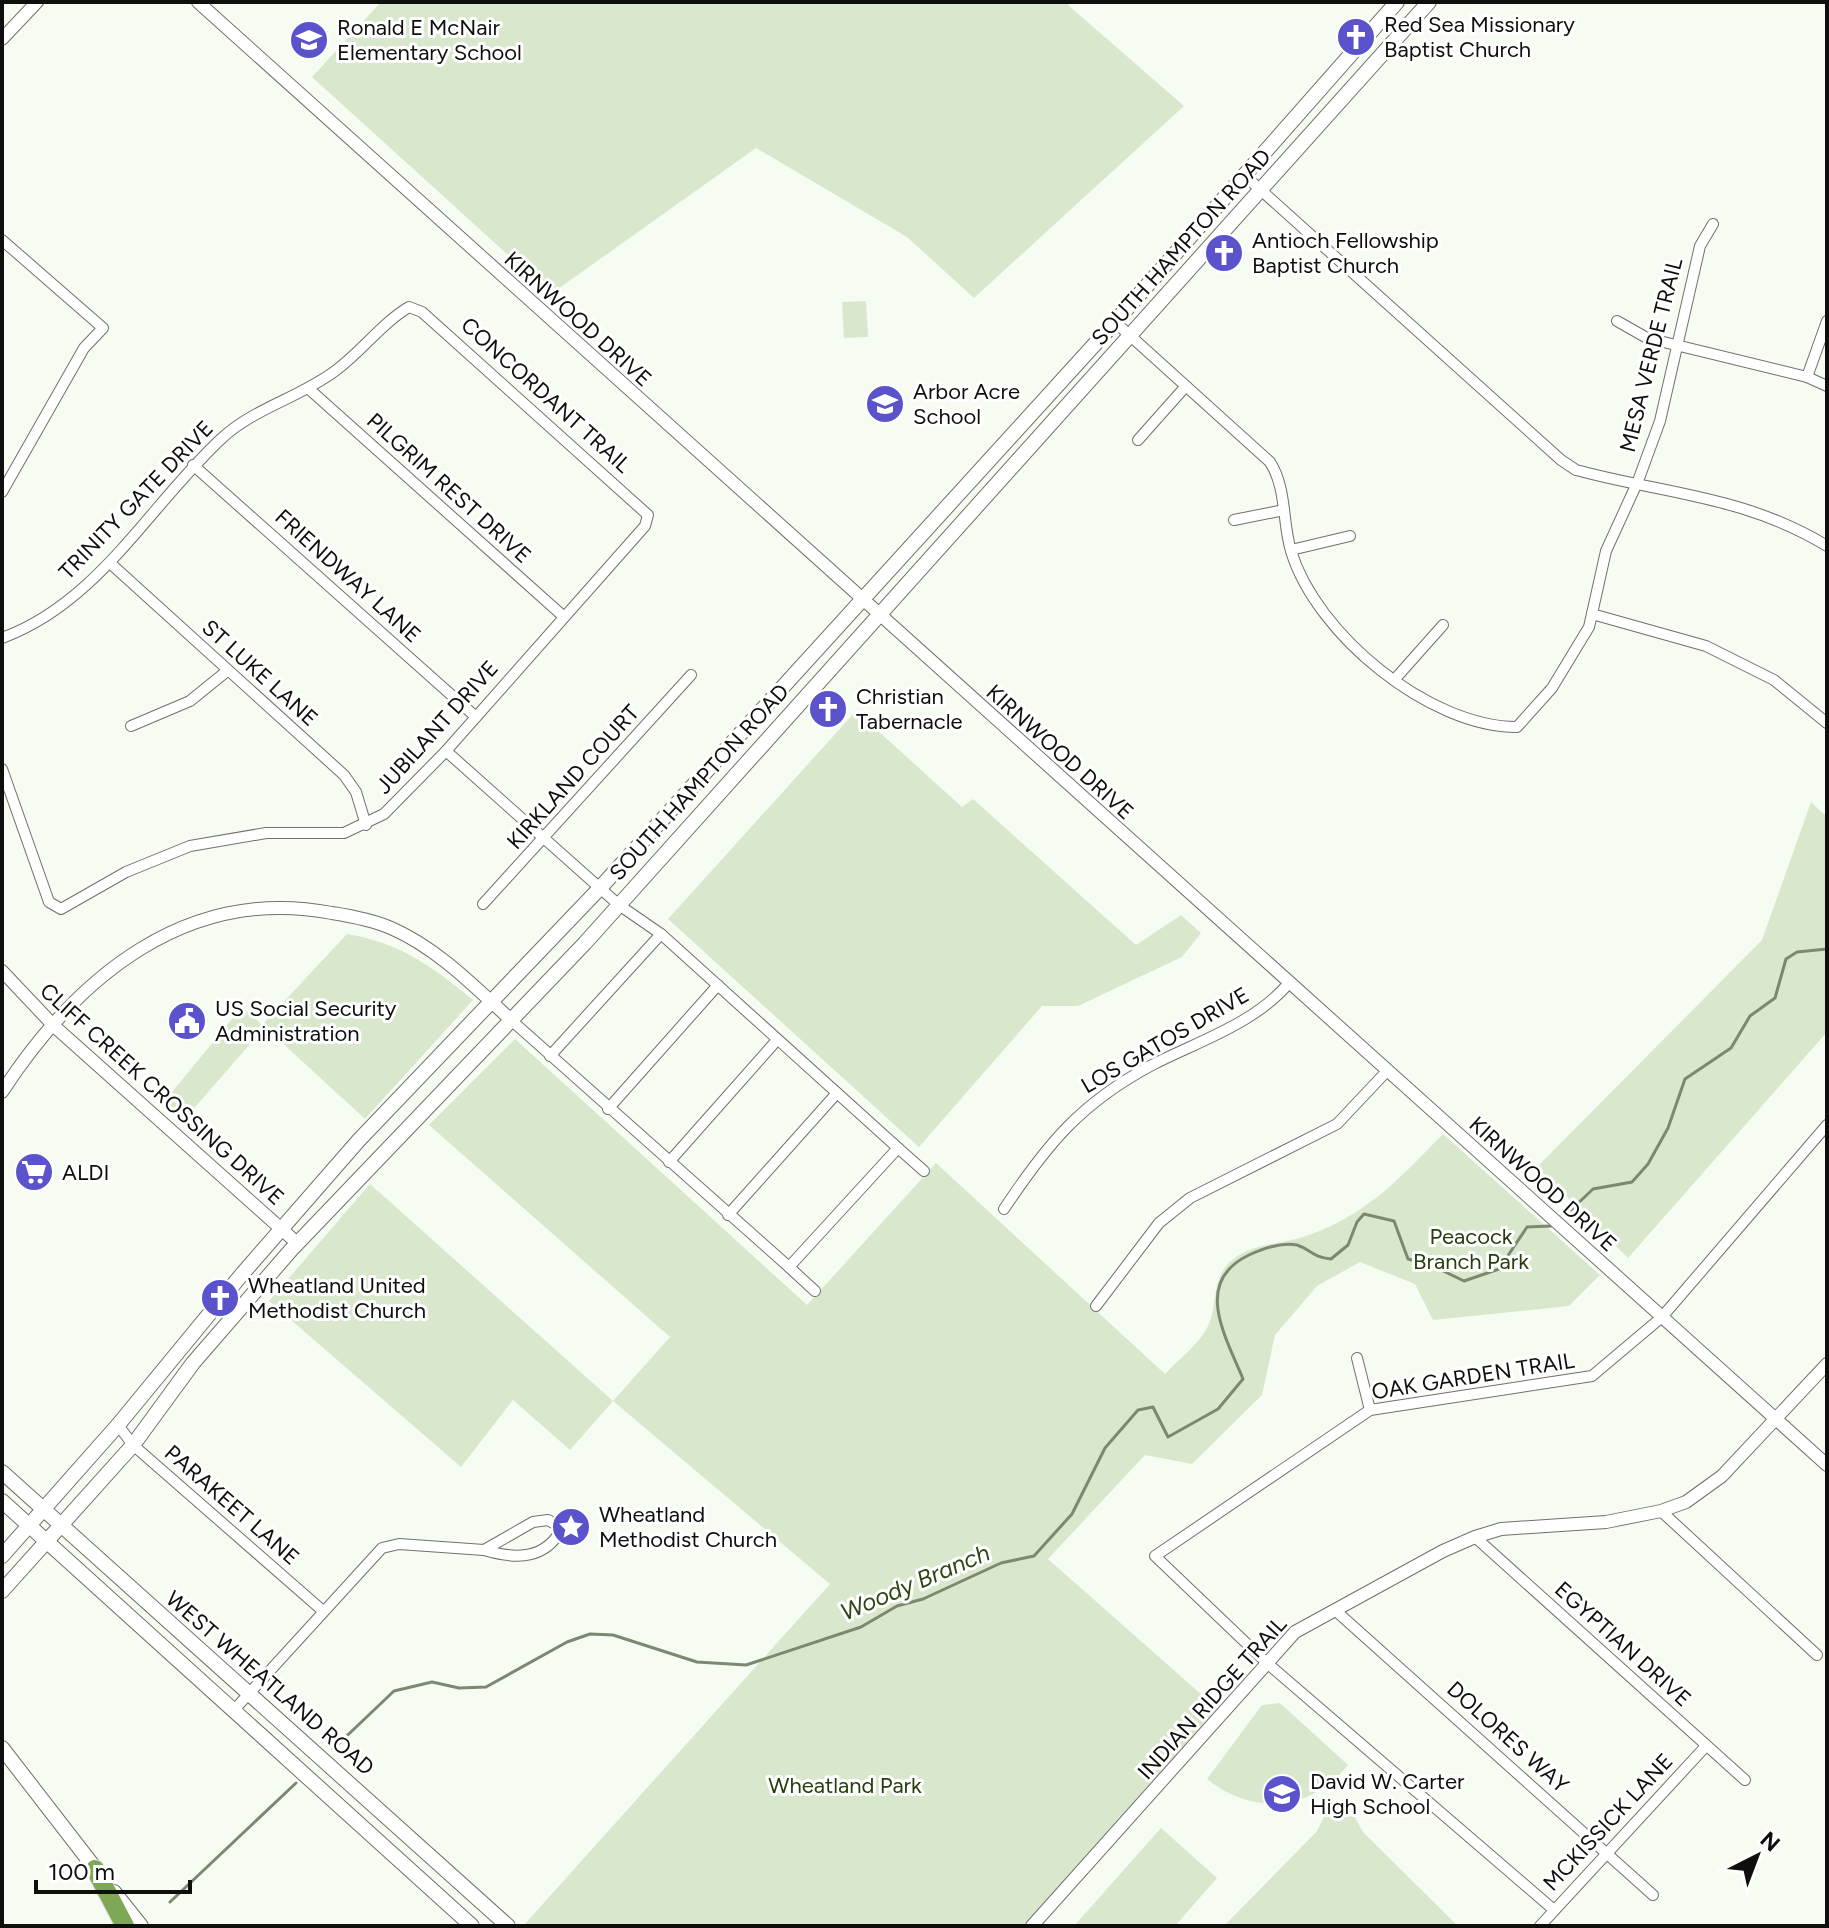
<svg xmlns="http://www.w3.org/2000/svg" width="1829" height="1928" font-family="Figtree,sans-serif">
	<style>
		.green { fill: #d9e8cc }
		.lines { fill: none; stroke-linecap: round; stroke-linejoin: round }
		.stream { stroke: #7c8871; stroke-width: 3 }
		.minor-casing { stroke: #6e726b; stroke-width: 12 }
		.tertiary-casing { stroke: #6e726b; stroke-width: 14 }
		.secondary-casing { stroke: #6e726b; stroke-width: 16 }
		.motorway-casing { stroke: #d8d9d8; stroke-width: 20 }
		.minor { stroke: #fff; stroke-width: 10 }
		.tertiary { stroke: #fff; stroke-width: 12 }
		.secondary { stroke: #fff; stroke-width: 14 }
		.motorway { stroke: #7ea856; stroke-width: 18 }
		.labels { text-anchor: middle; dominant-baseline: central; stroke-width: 6; stroke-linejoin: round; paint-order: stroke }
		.poi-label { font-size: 22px; fill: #0e0f0c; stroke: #fff; text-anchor: start }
		.street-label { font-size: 22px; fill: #0e0f0c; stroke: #fff }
		.park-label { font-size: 22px; fill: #273e0c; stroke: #fff }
		.water-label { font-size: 24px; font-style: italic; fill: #2e4514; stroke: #fff }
	</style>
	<rect width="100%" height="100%" fill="#f7fcf3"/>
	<g class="green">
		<polygon points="381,2 1073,2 1068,5 1184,106 974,298 907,237 756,148 551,294 312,77"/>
		<polygon points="866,301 868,337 844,338 842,302"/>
		<polygon points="856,711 962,807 973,799 1136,945 1181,915 1201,933 1182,957 1078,1006 1042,1006 919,1147 668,919"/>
		<polygon points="1811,802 1827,817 1827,1032 1628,1258 1537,1167 1762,940"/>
		<path d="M347 934C400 943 432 966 473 1000L365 1119 265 1027 182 1122 162 1104 242 1007 262 1025Z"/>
		<path d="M515 1039 807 1305 936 1163 1165 1374C1178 1360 1198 1345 1207 1328 1219 1305 1210 1280 1231 1261 1253 1242 1281 1245 1306 1236 1367 1215 1399 1179 1443 1134L1600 1275 1569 1306 1433 1320 1415 1284 1360 1262 1317 1286 1275 1335 1262 1395 1192 1464 1145 1455 1048 1559 1219 1710 1025 1926H523L830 1584 613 1401 570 1450 513 1400 461 1467 269 1301 370 1184 613 1401 670 1337 429 1125Z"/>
		<path d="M1280 1703 1348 1765C1312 1811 1252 1816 1207 1779L1262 1705Z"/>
		<polygon points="1330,1805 1348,1805 1363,1832 1458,1926 1224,1926 1317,1831"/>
		<polygon points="1161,1828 1217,1878 1175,1926 1074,1926"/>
	</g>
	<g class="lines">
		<g class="stream">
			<polyline points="1571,1210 1593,1189 1632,1182 1648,1164 1668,1128 1685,1079 1731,1048 1750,1016 1775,998 1786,959 1797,952 1827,949"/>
			<path d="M333 1749 394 1691 432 1682 459 1688 486 1687 567 1642 590 1634 613 1635 697 1662 746 1665 861 1627 897 1606 923 1599 1001 1563 1034 1556 1072 1514 1105 1448 1138 1410 1153 1407 1168 1437 1218 1409 1243 1379C1226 1337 1192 1282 1249 1255 1262 1249 1282 1242 1297 1245 1310 1249 1312 1257 1331 1259L1348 1245 1357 1222 1364 1214 1394 1221 1408 1259 1431 1265 1464 1281 1499 1269 1527 1227 1551 1226"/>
			<polyline points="170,1902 296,1783"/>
		</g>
		<g class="minor-casing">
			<g id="minor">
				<path d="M1243 174 1561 460 1576 470C1665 494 1745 496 1827 546"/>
				<polyline points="2,240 103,328 84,348 2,492"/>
				<polyline points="1617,321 1647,338 1807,377 1827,386"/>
				<path d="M1115 322 1270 462C1287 489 1282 521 1291 551 1316 634 1429 727 1517 727L1552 688 1589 627 1606 551 1638 481 1660 421 1700 246 1713 224"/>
				<polyline points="1807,377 1827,321"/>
				<polyline points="309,389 563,616"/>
				<polyline points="1138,440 1186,386"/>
				<polyline points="193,465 476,717"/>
				<polyline points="1234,520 1284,510"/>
				<polyline points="1291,550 1350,536"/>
				<polyline points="110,563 344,775 356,792 366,825"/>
				<polyline points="1592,614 1706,646 1774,680 1827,723"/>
				<path d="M2 638C98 603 149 506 221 439 254 408 299 398 335 371 361 352 382 323 409 307L422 312 648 515 645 526 446 751 384 814 344 833H266L190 846 126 872 61 909 49 902 2 769"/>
				<polyline points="1395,679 1443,625"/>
				<polyline points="131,726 190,701 227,671"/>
				<polyline points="446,751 619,905 661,934 898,1148 789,1267 511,1020"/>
				<polyline points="483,904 691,675"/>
				<polyline points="550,1056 661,934"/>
				<polyline points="608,1109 718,985"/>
				<polyline points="898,1148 924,1171"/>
				<polyline points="669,1162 777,1040"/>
				<path d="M1004 1209C1048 1143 1081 1103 1152 1065 1199 1041 1254 1024 1289 983"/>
				<polyline points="728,1215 837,1093"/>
				<polyline points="789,1267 815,1291"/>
				<polyline points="1096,1306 1159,1223 1190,1198 1337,1124 1387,1071"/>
				<polyline points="1357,1358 1370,1410"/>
				<polyline points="118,1425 133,1445 323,1611"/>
				<polyline points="1661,1511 1817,1655"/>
				<path d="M548 1520 559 1526 558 1535C540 1561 511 1558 484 1550L533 1522Z"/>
				<polyline points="1475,1537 1745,1780"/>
				<polyline points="1336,1611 1653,1895"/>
				<polyline points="234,1710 382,1548 399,1544 484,1550"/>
				<polyline points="1554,1910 1267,1663 1155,1556 1370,1410 1592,1376 1662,1317 1827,1125"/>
				<polyline points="1540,1926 1706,1746"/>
			</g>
		</g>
		<g class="tertiary-casing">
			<g id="tertiary">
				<polyline points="198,2 1827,1465"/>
				<polyline points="2,39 37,2"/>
				<polyline points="2,971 54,1026 297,1243"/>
				<path d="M2 1092C77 977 187 885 332 913 351 916 373 920 391 928 437 948 474 986 511 1020"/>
				<polyline points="1032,1926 1295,1632 1443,1551 1475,1537 1501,1529 1606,1522 1661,1511 1686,1502 1722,1476 1827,1364"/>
			</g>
		</g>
		<g class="secondary-casing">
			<g id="secondary">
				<polyline points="2,1472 508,1926"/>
				<polyline points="2,1501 472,1926"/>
				<polyline points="2,1556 118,1425 243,1273 359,1140 600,888 1115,322 1397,2"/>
				<polyline points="2,1591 133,1445 193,1363 291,1250 585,943 1429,2"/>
				<polyline points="2,1748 101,1876"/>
				<polyline points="114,1892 141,1926"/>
			</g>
		</g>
		<g class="motorway-casing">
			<polyline id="motorway" points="95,1869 125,1926"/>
		</g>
		<use href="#minor" class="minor"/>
		<use href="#tertiary" class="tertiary"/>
		<use href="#secondary" class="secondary"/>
		<use href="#motorway" class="motorway"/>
	</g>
	<defs>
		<g id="church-disc" transform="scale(2)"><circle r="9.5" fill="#5b53cb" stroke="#fff"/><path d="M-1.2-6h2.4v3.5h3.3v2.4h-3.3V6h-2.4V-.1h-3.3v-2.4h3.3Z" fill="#fff"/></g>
		<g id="school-disc" transform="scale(2)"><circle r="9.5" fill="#5b53cb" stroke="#fff"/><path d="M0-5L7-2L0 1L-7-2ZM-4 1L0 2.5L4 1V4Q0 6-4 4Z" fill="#fff"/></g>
		<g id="civic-disc" transform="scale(2)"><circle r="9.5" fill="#5b53cb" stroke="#fff"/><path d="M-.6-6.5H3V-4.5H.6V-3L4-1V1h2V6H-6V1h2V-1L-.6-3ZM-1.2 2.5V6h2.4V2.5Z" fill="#fff"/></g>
		<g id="supermarket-disc" transform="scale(2)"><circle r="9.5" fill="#5b53cb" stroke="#fff"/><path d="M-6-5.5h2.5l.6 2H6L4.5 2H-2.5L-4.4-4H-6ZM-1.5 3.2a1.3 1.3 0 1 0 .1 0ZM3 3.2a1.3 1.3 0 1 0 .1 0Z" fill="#fff"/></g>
		<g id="sight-disc" transform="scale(2)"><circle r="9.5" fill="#5b53cb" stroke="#fff"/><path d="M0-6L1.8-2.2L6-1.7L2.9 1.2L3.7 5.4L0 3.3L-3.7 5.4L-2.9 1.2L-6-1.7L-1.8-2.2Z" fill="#fff"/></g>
	</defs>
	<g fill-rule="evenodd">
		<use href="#church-disc" x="1356" y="37"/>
		<use href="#school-disc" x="309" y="40"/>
		<use href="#church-disc" x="1224" y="253"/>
		<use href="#school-disc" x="885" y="404"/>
		<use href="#church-disc" x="828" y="709"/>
		<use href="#civic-disc" x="187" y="1021"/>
		<use href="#supermarket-disc" x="34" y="1172"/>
		<use href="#church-disc" x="220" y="1298"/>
		<use href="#sight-disc" x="571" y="1527"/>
		<use href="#school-disc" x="1282" y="1794"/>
	</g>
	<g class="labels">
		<g class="poi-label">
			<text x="1384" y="24">Red Sea Missionary<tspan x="1384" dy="25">Baptist Church</tspan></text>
			<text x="337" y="27">Ronald E McNair<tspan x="337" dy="25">Elementary School</tspan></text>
			<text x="1252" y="240">Antioch Fellowship<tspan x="1252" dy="25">Baptist Church</tspan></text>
			<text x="913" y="391">Arbor Acre<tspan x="913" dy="25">School</tspan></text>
			<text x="856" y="696">Christian<tspan x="856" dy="25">Tabernacle</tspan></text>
			<text x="215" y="1008">US Social Security<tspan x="215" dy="25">Administration</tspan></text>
			<text x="62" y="1172">ALDI</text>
			<text x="248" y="1285">Wheatland United<tspan x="248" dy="25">Methodist Church</tspan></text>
			<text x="599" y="1514">Wheatland<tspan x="599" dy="25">Methodist Church</tspan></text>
			<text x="1310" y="1781">David W. Carter<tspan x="1310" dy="25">High School</tspan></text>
		</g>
		<g class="street-label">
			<text transform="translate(1181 247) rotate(-48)">SOUTH HAMPTON ROAD</text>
			<text transform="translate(578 319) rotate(42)">KIRNWOOD DRIVE</text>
			<text transform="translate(1651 355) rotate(-76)">MESA VERDE TRAIL</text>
			<text transform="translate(546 395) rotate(42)">CONCORDANT TRAIL</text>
			<text transform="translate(449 488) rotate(42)">PILGRIM REST DRIVE</text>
			<text transform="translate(136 500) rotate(-46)">TRINITY GATE DRIVE</text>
			<text transform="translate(348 576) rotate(42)">FRIENDWAY LANE</text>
			<text transform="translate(260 673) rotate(42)">ST LUKE LANE</text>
			<text transform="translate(437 727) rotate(-48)">JUBILANT DRIVE</text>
			<text transform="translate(1060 752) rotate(42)">KIRNWOOD DRIVE</text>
			<text transform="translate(573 777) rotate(-48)">KIRKLAND COURT</text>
			<text transform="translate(699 782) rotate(-48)">SOUTH HAMPTON ROAD</text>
			<text transform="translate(1165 1040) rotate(-30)">LOS GATOS DRIVE</text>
			<text transform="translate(162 1094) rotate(42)">CLIFF CREEK CROSSING DRIVE</text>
			<text transform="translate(1543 1184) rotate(42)">KIRNWOOD DRIVE</text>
			<text transform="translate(1473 1376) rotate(-9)">OAK GARDEN TRAIL</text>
			<text transform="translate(232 1505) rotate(41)">PARAKEET LANE</text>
			<text transform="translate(1623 1644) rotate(42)">EGYPTIAN DRIVE</text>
			<text transform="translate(270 1683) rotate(41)">WEST WHEATLAND ROAD</text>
			<text transform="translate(1212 1698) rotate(-48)">INDIAN RIDGE TRAIL</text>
			<text transform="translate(1508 1737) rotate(42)">DOLORES WAY</text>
			<text transform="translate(1608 1822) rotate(-47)">MCKISSICK LANE</text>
		</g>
		<g class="park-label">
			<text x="1471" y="1236">Peacock<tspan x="1471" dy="25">Branch Park</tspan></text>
			<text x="845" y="1785">Wheatland Park</text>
		</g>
		<g class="water-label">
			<text transform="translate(915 1582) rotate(-23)">Woody Branch</text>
		</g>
	</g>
	<rect width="1829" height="1928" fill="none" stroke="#0e0f0c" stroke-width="8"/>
	<g transform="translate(1757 1856) rotate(42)" stroke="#ffffff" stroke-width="6" paint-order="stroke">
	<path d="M0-6L14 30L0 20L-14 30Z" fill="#0e0f0c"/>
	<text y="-12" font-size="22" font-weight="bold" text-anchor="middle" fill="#0e0f0c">N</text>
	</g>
	<path d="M36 1880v12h154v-12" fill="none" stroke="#0e0f0c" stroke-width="4"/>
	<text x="48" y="1880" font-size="24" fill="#0e0f0c" stroke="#ffffff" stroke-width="6" paint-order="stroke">100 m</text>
</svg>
